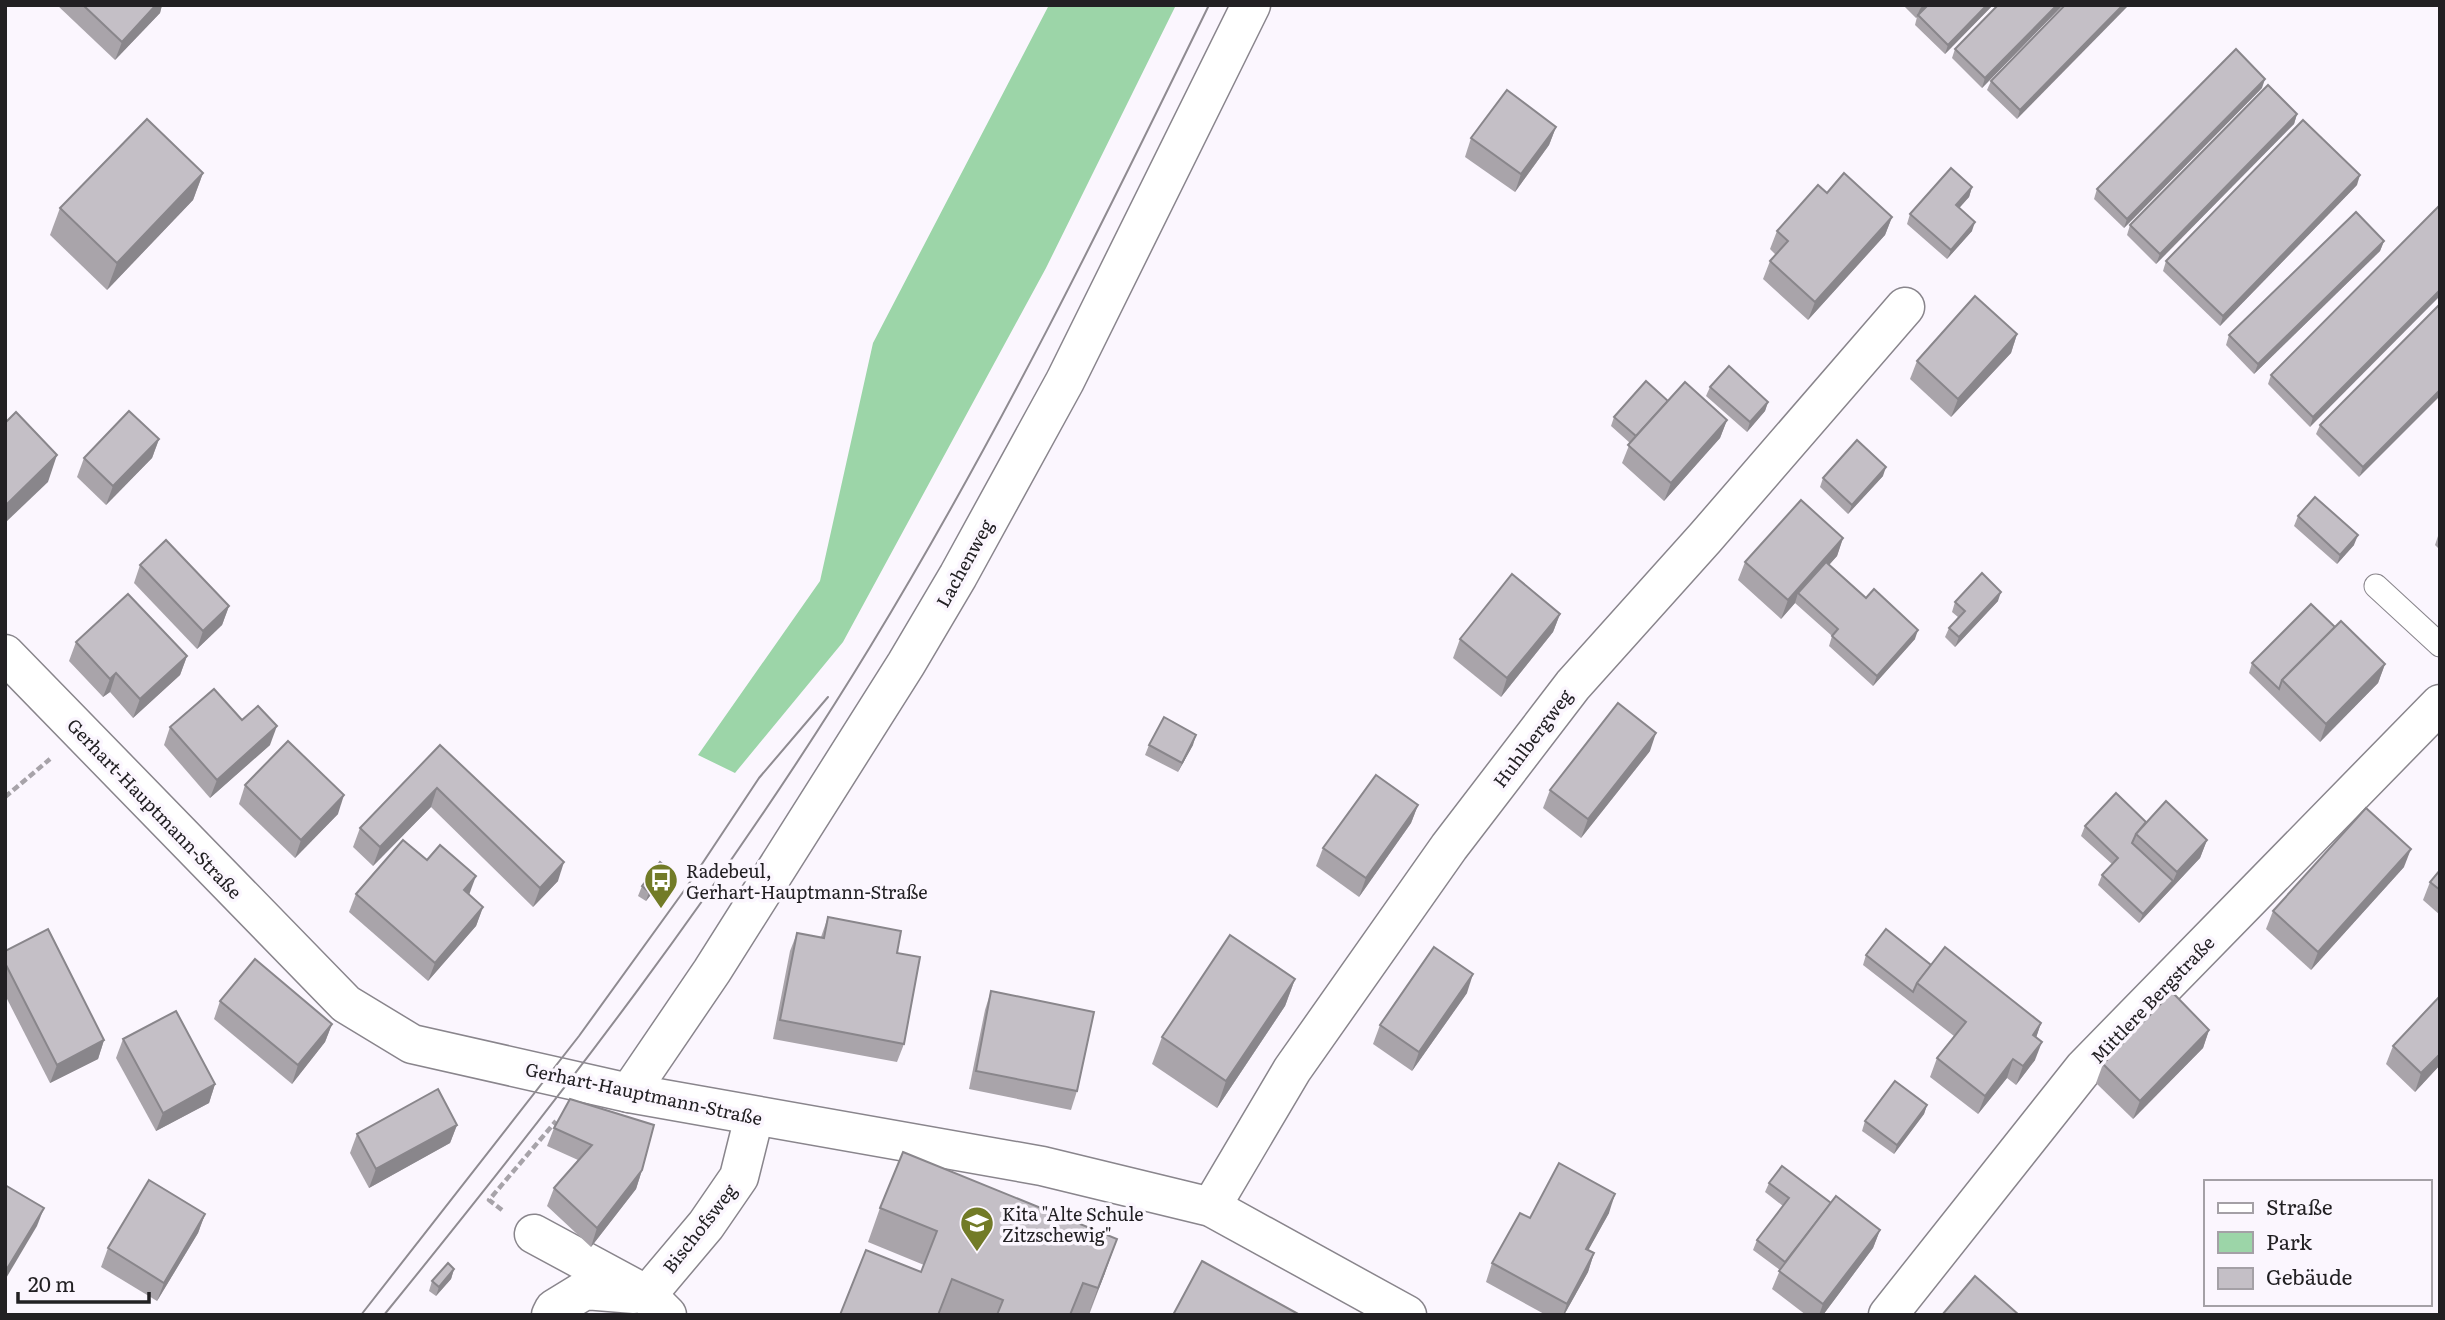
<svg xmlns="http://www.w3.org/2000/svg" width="2445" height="1320" font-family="Literata,serif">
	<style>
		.green { fill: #9cd5a8 }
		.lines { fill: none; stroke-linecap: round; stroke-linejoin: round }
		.lane-casing { stroke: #89858c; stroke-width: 25 }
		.street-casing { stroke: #89858c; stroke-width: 41 }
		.path { stroke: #a7a3a9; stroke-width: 4.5; stroke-dasharray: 7 3.5; stroke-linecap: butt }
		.lane { stroke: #fff; stroke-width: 23 }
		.street { stroke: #fff; stroke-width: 38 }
		.tram { stroke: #8f8b91; stroke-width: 2 }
		.wall { fill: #a9a4aa }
		.shaded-wall { fill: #89868b }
		.building { fill: #c4bfc6; stroke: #89868b; stroke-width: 2 }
		.labels { text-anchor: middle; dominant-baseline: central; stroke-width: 7; stroke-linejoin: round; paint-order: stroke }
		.street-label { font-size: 18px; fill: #222023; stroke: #fbf6fe }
		.poi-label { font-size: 18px; fill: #222023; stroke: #fbf6fe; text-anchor: start }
	</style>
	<rect width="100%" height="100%" fill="#fbf6fe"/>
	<polygon class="green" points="1049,5 1176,5 1046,268 843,642 735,773 698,755 820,581 873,343"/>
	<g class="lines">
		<g class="lane-casing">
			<polyline id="lane" points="2376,586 2440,645"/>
		</g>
		<g class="street-casing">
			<g id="street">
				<polyline points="5,654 346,1004 412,1044 629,1093 1042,1166 1211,1207 1407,1315"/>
				<polyline points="629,1093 712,971 906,664 958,576 1065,381 1251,5"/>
				<polyline points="1211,1207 1292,1070 1449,847 1573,685 1705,538 1905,307"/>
				<polyline points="534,1234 647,1295 667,1315"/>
				<polyline points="647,1295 706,1225 739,1177 754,1117"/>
				<polyline points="551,1315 554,1309 585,1290 634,1294"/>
				<polyline points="1888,1315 2084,1068 2440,704"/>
			</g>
		</g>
		<g class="path">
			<polyline points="5,797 50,759"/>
			<polyline points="502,1210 489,1200 556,1121"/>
		</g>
		<use href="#lane" class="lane"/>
		<use href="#street" class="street"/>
		<g class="tram">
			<polyline points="361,1315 579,1036 686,888 759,778 828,697"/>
			<path d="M384 1315C558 1101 727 882 870 647 996 440 1103 223 1209 5"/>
		</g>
	</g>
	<g class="wall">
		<polygon points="57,5 162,5 160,13 115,60"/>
		<polygon points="1903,5 1993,5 1945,54 1915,25 1917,17 1916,18"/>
		<polygon points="2063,5 1982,88 1952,58 1955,49"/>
		<polygon points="2065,5 2017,119 1987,90 1991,81"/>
		<polygon points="2262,88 2124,228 2094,199 2097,189"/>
		<polygon points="2297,114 2294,124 2156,264 2127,235 2130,225"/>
		<polygon points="1556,127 1549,145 1515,192 1465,157 1471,138"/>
		<polygon points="203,173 193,200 107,290 50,235 60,208"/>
		<polygon points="2357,185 2220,326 2163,271 2166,261"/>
		<polygon points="1972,187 1969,197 1959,208 1972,231 1947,259 1907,224 1910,214"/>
		<polygon points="1827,193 1892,217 1885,235 1808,320 1763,279 1770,261 1776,255 1770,249 1777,231"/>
		<polygon points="2440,205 2310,427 2268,384 2271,375"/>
		<polygon points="2384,241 2380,251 2254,374 2226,345 2229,335"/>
		<polygon points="2440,304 2359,477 2316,434 2320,425"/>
		<polygon points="2017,334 2011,353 1951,417 1910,379 1917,361"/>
		<polygon points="1710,387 1768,402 1765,411 1747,432 1706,396"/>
		<polygon points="1668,401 1727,420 1720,438 1664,501 1622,463 1630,443 1611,426 1614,417"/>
		<polygon points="159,439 152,458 106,505 77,477 84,458"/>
		<polygon points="1883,476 1848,514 1820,487 1823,478"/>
		<polygon points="2298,516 2354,545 2337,564 2294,526"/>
		<polygon points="2440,530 2440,550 2435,545"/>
		<polygon points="1843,538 1837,556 1829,565 1866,598 1915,639 1873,686 1829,646 1832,636 1795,603 1781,619 1738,580 1745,562"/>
		<polygon points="140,565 229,606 222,625 197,649 134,583"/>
		<polygon points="1998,601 1955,647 1945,637 1949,628 1958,617 1952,612 1955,602"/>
		<polygon points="1560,614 1553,632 1501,697 1453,658 1460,639"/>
		<polygon points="2335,627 2385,664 2378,683 2320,742 2249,673 2252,663"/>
		<polygon points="76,642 187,656 180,675 133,718 110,692 103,697 69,661"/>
		<polygon points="242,720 270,745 210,798 164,745 170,727"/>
		<polygon points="440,745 558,881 533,907 431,807 373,866 353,847 360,828"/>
		<polygon points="1149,745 1193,745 1178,772 1145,755"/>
		<polygon points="1650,751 1581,838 1543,808 1550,790"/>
		<polygon points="245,785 338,814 295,858 239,804"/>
		<polygon points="1418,805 1411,823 1359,897 1316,866 1323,848"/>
		<polygon points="2146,822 2207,840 2200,858 2139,923 2098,885 2102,875 2112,864 2081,836 2085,826"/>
		<polygon points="427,860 483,907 476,926 428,981 349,912 356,894"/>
		<polygon points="2404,867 2311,970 2266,929 2273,911"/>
		<polygon points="667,868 664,878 646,901 638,896 642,886"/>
		<polygon points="2440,870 2440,915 2423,900 2430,882"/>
		<polygon points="828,917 897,953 904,1044 897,1062 773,1039 790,951 797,933 821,937"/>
		<polygon points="5,951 104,1040 98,1059 50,1083 5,995"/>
		<polygon points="1866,955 1931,965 2041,1023 2036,1037 2035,1060 2016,1085 2007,1078 1978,1114 1930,1077 1937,1058 1954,1036 1863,965"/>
		<polygon points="1295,979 1285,1006 1217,1108 1152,1064 1162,1037"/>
		<polygon points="991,991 1077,1091 1071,1110 969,1089 985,1010"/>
		<polygon points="1467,993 1412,1071 1373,1044 1380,1025"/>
		<polygon points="220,1001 332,1024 325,1042 292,1084 214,1019"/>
		<polygon points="2209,1030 2203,1048 2133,1119 2096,1083 2103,1064"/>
		<polygon points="123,1039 215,1084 209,1103 156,1131 116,1058"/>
		<polygon points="2393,1046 2440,1065 2415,1092 2386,1064"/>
		<polygon points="570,1099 642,1170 636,1189 591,1247 547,1206 554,1188 578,1160 547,1146 554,1128"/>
		<polygon points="1927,1105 1924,1114 1894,1154 1862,1131 1865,1121"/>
		<polygon points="457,1125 450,1143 369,1188 350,1153 357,1134"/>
		<polygon points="1769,1183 1831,1203 1880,1230 1873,1248 1823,1315 1806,1315 1772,1289 1780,1270 1753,1250 1757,1240 1783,1206 1765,1192"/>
		<polygon points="880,1208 1105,1273 1089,1315 945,1315 940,1313 939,1315 840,1315 921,1272 924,1265 868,1242"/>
		<polygon points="1609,1213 1588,1250 1594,1253 1588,1272 1564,1315 1546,1315 1486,1282 1492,1263 1530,1218"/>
		<polygon points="205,1214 198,1233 157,1301 101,1267 108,1248"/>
		<polygon points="454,1269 451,1279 436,1296 429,1291 432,1281"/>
	</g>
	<g class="shaded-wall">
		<polygon points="156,5 162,5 160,13 115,60 122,42"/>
		<polygon points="1923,5 1929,5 1916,18 1920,9"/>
		<polygon points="1987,5 1993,5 1945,54 1948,45"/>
		<polygon points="2057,5 2063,5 1982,88 1985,78"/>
		<polygon points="2123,5 2129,5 2017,119 2020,110"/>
		<polygon points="2265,79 2262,88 2124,228 2127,219"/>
		<polygon points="2297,114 2294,124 2156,264 2160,254"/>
		<polygon points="1556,127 1549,145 1515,192 1521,174"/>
		<polygon points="203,173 193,200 107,290 117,263"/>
		<polygon points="2360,175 2357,185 2220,326 2223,316"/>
		<polygon points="1972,187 1969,197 1953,215 1956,205"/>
		<polygon points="1892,217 1885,235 1808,320 1815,302"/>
		<polygon points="1975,222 1972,231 1947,259 1951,250"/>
		<polygon points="2384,241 2380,251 2254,374 2258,364"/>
		<polygon points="2440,290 2440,296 2310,427 2313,417"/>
		<polygon points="2017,334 2011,353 1951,417 1958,399"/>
		<polygon points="2440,390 2440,396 2359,477 2363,467"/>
		<polygon points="1768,402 1765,411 1747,432 1750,422"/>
		<polygon points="1727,420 1720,438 1664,501 1671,483"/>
		<polygon points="159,439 152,458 106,505 113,486"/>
		<polygon points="57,455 48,482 5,523 5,506"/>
		<polygon points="1886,467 1883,476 1848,514 1852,505"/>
		<polygon points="2358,535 2354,545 2337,564 2340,555"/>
		<polygon points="1843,538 1837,556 1801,596 1798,593 1795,603 1781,619 1788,600"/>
		<polygon points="2001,592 1998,601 1955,647 1959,637"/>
		<polygon points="229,606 222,625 197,649 203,631"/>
		<polygon points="1560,614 1553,632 1501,697 1507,678"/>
		<polygon points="1918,630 1915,639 1873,686 1877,676"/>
		<polygon points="187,656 180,675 133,718 140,699"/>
		<polygon points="2385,664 2378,683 2320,742 2326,724"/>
		<polygon points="116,673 110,692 103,697 110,679"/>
		<polygon points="277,726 270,745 210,798 217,780"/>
		<polygon points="1656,733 1650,751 1581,838 1588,819"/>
		<polygon points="1196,735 1193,745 1178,772 1182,763"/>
		<polygon points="437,788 431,807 373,866 380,847"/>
		<polygon points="344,795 338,814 295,858 301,840"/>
		<polygon points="1418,805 1411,823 1359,897 1366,878"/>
		<polygon points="2207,840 2200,858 2139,923 2143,914 2173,881 2177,872"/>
		<polygon points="2411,849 2404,867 2311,970 2318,952"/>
		<polygon points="564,862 558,881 533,907 540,888"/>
		<polygon points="667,868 664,878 646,901 649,892"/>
		<polygon points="476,876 469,895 464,890"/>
		<polygon points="483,907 476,926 428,981 435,963"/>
		<polygon points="1473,974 1467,993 1412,1071 1419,1052"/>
		<polygon points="1295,979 1285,1006 1217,1108 1226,1081"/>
		<polygon points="2041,1023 2035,1041 2033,1035"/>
		<polygon points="332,1024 325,1042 292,1084 298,1065"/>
		<polygon points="2209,1030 2203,1048 2133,1119 2140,1101"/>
		<polygon points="104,1040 98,1059 50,1083 57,1065"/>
		<polygon points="2042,1042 2035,1060 2016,1085 2023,1066"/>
		<polygon points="2440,1054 2440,1065 2415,1092 2421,1073"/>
		<polygon points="2013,1059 2007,1078 1978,1114 1985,1096"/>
		<polygon points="215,1084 209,1103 156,1131 163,1113"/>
		<polygon points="1927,1105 1924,1114 1894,1154 1897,1145"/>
		<polygon points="457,1125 450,1143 369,1188 376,1169"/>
		<polygon points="642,1170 636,1189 591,1247 597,1228"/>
		<polygon points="1615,1194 1609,1213 1579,1267 1586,1249"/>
		<polygon points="44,1208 37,1226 5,1280 5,1272"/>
		<polygon points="205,1214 198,1233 157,1301 164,1283"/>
		<polygon points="1880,1230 1873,1248 1823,1315 1819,1315 1823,1304"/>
		<polygon points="1117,1239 1105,1273 1088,1315 1098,1288"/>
		<polygon points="1594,1253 1588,1272 1564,1315 1563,1315 1567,1304"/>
		<polygon points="454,1269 451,1279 436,1296 439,1287"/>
	</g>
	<g class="building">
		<polygon points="83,5 156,5 122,42"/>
		<polygon points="1928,5 1987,5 1948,45 1918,15"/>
		<polygon points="1998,5 2057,5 1985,78 1955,49"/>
		<polygon points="2065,5 2123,5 2020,110 1991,81"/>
		<polygon points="2236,49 2265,79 2127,219 2097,189"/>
		<polygon points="2268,85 2297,114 2160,254 2130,225"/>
		<polygon points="1507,90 1556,127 1521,174 1471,138"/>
		<polygon points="147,119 203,173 117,263 60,208"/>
		<polygon points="2303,120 2360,175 2223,316 2166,261"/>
		<polygon points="1951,168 1972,187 1956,205 1975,222 1951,250 1910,214"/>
		<polygon points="1844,173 1892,217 1815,302 1770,261 1788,241 1777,231 1818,185 1827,193"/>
		<polygon points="2440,205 2440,290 2313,417 2271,375"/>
		<polygon points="2356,212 2384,241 2258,364 2229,335"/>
		<polygon points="1975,296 2017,334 1958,399 1917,361"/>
		<polygon points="2440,304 2440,390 2363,467 2320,425"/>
		<polygon points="1729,366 1768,402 1750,422 1710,387"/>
		<polygon points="1646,381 1668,401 1636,436 1614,417"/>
		<polygon points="1685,382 1727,420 1671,483 1628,445"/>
		<polygon points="129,411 159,439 113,486 84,458"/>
		<polygon points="16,412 57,455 5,506 5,423"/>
		<polygon points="1857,440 1886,467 1852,505 1823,478"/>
		<polygon points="2315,497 2358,535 2340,555 2298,516"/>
		<polygon points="1801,500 1843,538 1788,600 1745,562"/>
		<polygon points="166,540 229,606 203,631 140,565"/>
		<polygon points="1826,562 1866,598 1874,589 1918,630 1877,676 1832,636 1838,629 1798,593"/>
		<polygon points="1982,573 2001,592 1959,637 1949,628 1965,611 1955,602"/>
		<polygon points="1512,574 1560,614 1507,678 1460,639"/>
		<polygon points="128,594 187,656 140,699 116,673 110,679 76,642"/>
		<polygon points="2311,604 2335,627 2282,680 2279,689 2252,663"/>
		<polygon points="2341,621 2385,664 2326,724 2282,680"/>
		<polygon points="214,689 242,720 258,706 277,726 217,780 170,727"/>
		<polygon points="1618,703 1656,733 1588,819 1550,790"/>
		<polygon points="1164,717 1196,735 1182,763 1149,745"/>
		<polygon points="288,741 344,795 301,840 245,785"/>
		<polygon points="440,745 564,862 540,888 437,788 380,847 360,828"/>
		<polygon points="1376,775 1418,805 1366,878 1323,848"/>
		<polygon points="2116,793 2146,822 2136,834 2132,843 2173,881 2143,914 2102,875 2118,858 2085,826"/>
		<polygon points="2166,801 2207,840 2177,872 2136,834"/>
		<polygon points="2366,808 2411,849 2318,952 2273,911"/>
		<polygon points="403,840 427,860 440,845 476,876 464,890 483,907 435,963 356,894"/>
		<polygon points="660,862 667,868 649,892 642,886"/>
		<polygon points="2440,870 2440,890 2430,882"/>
		<polygon points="828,917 901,931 897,953 920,957 904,1044 780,1020 797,933 824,938"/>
		<polygon points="48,929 104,1040 57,1065 5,963 5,951"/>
		<polygon points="1886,929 1931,965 1917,983 1913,992 1866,955"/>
		<polygon points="1230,935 1295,979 1226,1081 1162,1037"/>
		<polygon points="1434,947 1473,974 1419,1052 1380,1025"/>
		<polygon points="1945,947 2041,1023 2033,1035 2042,1042 2023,1066 2013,1059 1985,1096 1937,1058 1966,1022 1917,983"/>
		<polygon points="255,959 332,1024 298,1065 220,1001"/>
		<polygon points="991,991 1094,1012 1077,1091 976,1071"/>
		<polygon points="2172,992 2209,1030 2140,1101 2103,1064"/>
		<polygon points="2440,996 2440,1054 2421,1073 2393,1046"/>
		<polygon points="176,1011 215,1084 163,1113 123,1039"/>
		<polygon points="1895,1081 1927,1105 1897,1145 1865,1121"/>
		<polygon points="438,1089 457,1125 376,1169 357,1134"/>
		<polygon points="570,1099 654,1125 642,1170 597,1228 554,1188 592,1145 554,1128"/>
		<polygon points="903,1152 1117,1239 1098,1288 1083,1283 1070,1315 997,1315 1003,1300 952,1279 938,1315 840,1315 866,1250 921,1272 937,1231 880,1208"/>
		<polygon points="1559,1163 1615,1194 1586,1249 1594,1253 1567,1304 1492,1263 1520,1213 1530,1218"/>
		<polygon points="1782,1166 1831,1203 1785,1262 1757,1240 1789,1198 1769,1183"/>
		<polygon points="149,1180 205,1214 164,1283 108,1248"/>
		<polygon points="5,1185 44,1208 5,1272"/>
		<polygon points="1836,1196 1880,1230 1823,1304 1779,1271"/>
		<polygon points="1202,1261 1300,1315 1173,1315"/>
		<polygon points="448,1263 454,1269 439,1287 432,1281"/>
		<polygon points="1975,1276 2019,1315 1942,1315"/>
	</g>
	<defs>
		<g id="bus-pin" transform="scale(1.75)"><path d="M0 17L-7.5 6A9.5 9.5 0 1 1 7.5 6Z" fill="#727b27" stroke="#fbf6fe"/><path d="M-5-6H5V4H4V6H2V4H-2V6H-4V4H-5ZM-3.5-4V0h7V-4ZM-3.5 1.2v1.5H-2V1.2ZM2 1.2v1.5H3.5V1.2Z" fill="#fff"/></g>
		<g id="school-pin" transform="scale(1.75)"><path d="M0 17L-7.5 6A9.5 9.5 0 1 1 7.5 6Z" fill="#727b27" stroke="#fbf6fe"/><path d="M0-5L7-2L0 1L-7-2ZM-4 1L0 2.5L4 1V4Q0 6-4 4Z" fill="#fff"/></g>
	</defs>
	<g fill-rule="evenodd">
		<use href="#bus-pin" x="661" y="880"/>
		<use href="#school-pin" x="977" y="1223"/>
	</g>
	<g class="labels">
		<g class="street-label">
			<text transform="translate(964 563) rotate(-61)">Lachenweg</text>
			<text transform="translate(1532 738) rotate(-53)">Huhlbergweg</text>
			<text transform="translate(155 808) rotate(46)">Gerhart-Hauptmann-Straße</text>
			<text transform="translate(2152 999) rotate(-46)">Mittlere Bergstraße</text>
			<text transform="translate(644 1093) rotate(12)">Gerhart-Hauptmann-Straße</text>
			<text transform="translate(699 1228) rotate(-52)">Bischofsweg</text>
		</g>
		<g class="poi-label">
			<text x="686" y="870">Radebeul,<tspan x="686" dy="21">Gerhart-Hauptmann-Straße</tspan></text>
			<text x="1002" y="1213">Kita "Alte Schule<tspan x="1002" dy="21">Zitzschewig"</tspan></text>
		</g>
	</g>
	<rect width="2445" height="1320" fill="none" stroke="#222023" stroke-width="14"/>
	<rect x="2204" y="1180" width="228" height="126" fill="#fbf6fe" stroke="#a4a0a6" stroke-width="2"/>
	<rect x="2218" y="1203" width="35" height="10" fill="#ffffff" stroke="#a4a0a6" stroke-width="2"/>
	<text x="2266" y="1215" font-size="21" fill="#222023">Straße</text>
	<rect x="2218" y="1232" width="35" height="21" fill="#9cd5a8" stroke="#a4a0a6" stroke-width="2"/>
	<text x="2266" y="1250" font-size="21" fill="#222023">Park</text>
	<rect x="2218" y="1268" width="35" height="21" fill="#c4bfc6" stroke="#a4a0a6" stroke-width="2"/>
	<text x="2266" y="1285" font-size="21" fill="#222023">Gebäude</text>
	<path d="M18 1292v10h131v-10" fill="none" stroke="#222023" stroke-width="3.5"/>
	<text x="28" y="1292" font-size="21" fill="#222023" stroke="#fbf6fe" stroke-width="5" paint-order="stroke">20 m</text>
</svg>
